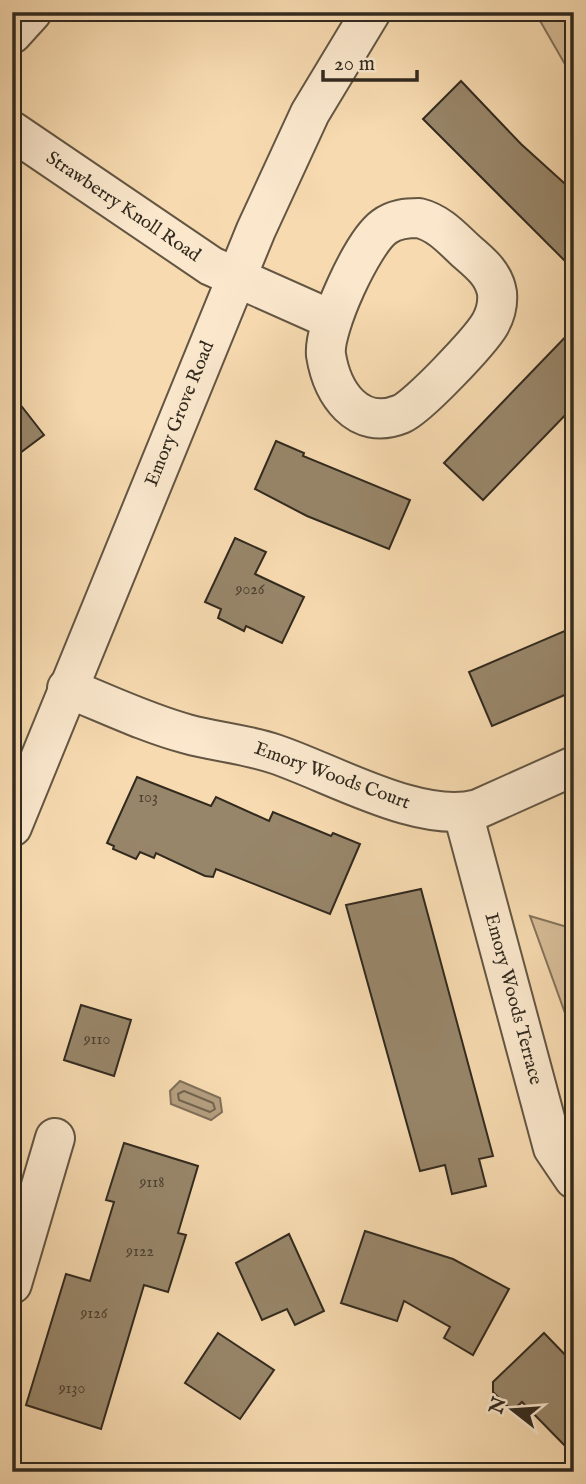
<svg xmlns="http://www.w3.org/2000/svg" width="586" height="1484" font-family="'IM FELL English',serif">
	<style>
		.green { fill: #d6bc97; stroke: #84735b; stroke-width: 2 }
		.water { fill: #b49e7f; stroke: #807059; stroke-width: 2 }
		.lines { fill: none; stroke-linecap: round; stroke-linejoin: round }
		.shore { stroke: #73644f; stroke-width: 2 }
		.building { fill: #98866a; stroke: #322a1f; stroke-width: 2 }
		.minor-casing { stroke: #635643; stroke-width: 42 }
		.minor { stroke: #fae7cc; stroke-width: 38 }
		.labels { text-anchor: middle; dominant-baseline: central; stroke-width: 5; stroke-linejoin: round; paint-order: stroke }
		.number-label { font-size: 16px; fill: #4c4132 }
		.street-label { font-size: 19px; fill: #322a1f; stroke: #fae7cc }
	</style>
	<rect width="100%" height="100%" fill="#f7dab0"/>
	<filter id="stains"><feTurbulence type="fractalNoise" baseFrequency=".00286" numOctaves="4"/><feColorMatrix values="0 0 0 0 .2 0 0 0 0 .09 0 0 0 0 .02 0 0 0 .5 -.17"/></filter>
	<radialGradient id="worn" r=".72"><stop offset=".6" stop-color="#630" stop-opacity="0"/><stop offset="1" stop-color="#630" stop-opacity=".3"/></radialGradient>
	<g class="green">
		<polygon points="535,12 574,12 574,80"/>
		<polygon points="530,916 574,929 574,1038"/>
	</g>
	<polygon class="water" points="180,1081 220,1098 222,1112 211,1120 171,1104 170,1091"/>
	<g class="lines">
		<polygon class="shore" points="184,1091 213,1103 215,1109 210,1112 179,1100 178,1094"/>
	</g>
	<g class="building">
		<polygon points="461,81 521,144 574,192 574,270 423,119"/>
		<polygon points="574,328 574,406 483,500 444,463"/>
		<polygon points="12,394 44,435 12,459"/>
		<polygon points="276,441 304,453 303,456 410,500 389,549 307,516 255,489"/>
		<polygon points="235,538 266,552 255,574 304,597 282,643 246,626 244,631 218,618 221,609 205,602"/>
		<polygon points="574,627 574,691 492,726 469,672"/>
		<polygon points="137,777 211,806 216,797 269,821 273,812 331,836 333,833 360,844 330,914 216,869 213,877 205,876 156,853 154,858 140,852 136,859 113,849 114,846 107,843"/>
		<polygon points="421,889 493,1156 479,1159 486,1186 452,1194 445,1165 420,1171 346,905"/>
		<polygon points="81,1005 131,1020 114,1076 64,1060"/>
		<polygon points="124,1143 198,1166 178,1233 186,1235 168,1292 144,1285 101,1429 26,1405 66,1274 90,1281 114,1202 106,1200"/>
		<polygon points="365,1231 453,1259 509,1289 473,1355 444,1338 450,1327 404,1301 397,1321 341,1303"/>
		<polygon points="289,1234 324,1311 295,1325 287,1309 262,1320 236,1263"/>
		<polygon points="218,1333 274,1370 240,1419 185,1383"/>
		<polygon points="544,1333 574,1364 574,1455 522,1402 512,1411 493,1392 493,1382"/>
	</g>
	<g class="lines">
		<g class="minor-casing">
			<g id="minor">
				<polyline points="12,34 32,12"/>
				<polyline points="12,131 211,266 332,320"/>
				<path d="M419 218C439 223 452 238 466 251 480 263 494 274 497 293 498 303 495 315 490 324 480 341 418 407 401 414 357 432 332 392 326 355 323 329 362 243 384 227 394 219 407 218 419 218Z"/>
				<path d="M67 688C107 704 146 723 187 734 216 742 246 744 275 754 332 773 420 825 478 809L574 766"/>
				<polyline points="463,813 553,1148 574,1179"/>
				<polyline points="12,827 256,230 310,113 371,12"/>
				<polyline points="12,1284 55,1138"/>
			</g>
		</g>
		<use href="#minor" class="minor"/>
	</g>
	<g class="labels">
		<g class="number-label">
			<text x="250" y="590">9026</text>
			<text x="148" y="798">103</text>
			<text x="97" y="1040">9110</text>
			<text x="152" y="1183">9118</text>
			<text x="140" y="1252">9122</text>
			<text x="94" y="1314">9126</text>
			<text x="72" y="1389">9130</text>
		</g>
		<g class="street-label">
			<text transform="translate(123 207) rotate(34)">Strawberry Knoll Road</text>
			<text transform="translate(180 414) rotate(-68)">Emory Grove Road</text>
			<text transform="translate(332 776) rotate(20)">Emory Woods Court</text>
			<text transform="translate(513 999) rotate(75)">Emory Woods Terrace</text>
		</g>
	</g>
	<rect width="586" height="1484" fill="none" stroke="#f7dab0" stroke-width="42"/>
	<rect x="14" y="14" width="558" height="1456" fill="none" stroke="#322a1f" stroke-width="3.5"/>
	<rect x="21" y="21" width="544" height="1442" fill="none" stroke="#322a1f" stroke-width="2"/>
	<g transform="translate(513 1410) rotate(287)" stroke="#fae7cc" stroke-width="5" paint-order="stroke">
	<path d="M0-5L12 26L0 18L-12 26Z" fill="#322a1f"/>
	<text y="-10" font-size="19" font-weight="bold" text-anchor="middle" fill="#322a1f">N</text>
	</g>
	<path d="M323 70v10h94v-10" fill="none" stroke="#322a1f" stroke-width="3.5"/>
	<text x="334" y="70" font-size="21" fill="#322a1f" stroke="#fae7cc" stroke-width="5" paint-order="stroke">20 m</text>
	<rect width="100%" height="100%" filter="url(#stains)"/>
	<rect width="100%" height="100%" fill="url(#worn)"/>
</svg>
